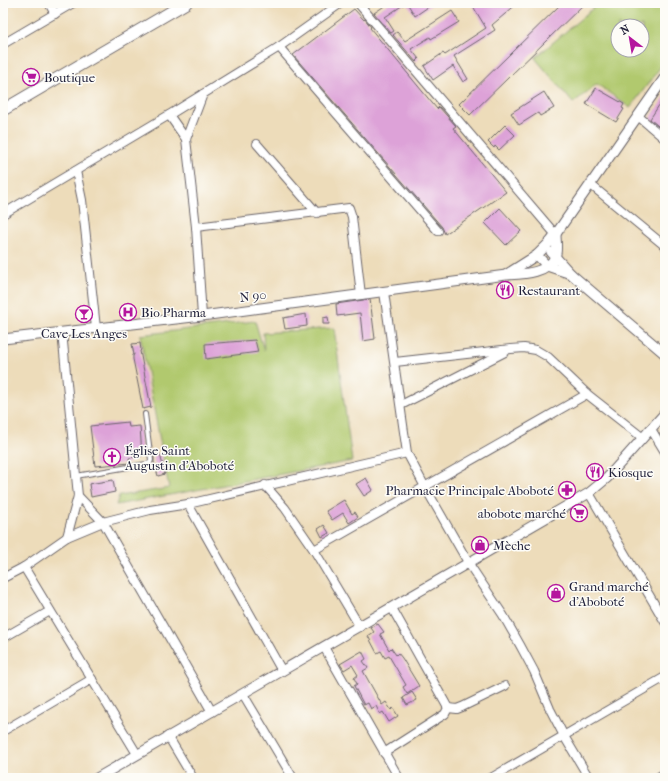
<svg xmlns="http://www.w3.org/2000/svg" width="668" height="781" font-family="'IM FELL French Canon',serif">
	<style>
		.green { fill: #b1c96e; stroke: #6a7654; fill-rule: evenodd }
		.building { fill: #dda2d8 }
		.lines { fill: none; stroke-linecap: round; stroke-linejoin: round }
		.service-casing { stroke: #696367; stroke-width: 6 }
		.minor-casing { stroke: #696367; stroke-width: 10 }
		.tertiary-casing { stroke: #696367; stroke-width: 11 }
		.secondary-casing { stroke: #696367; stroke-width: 13 }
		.service { stroke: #fff; stroke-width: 4 }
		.minor { stroke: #fff; stroke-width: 8 }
		.tertiary { stroke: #fff; stroke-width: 9 }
		.secondary { stroke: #fff; stroke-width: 11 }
		.labels { text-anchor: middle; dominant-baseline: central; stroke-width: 3; stroke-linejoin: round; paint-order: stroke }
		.poi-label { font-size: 13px; fill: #22223b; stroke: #fdfcf7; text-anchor: start }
		.street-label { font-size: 13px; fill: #22223b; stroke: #fdfcf7 }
	</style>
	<rect width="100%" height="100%" fill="#fdfcf7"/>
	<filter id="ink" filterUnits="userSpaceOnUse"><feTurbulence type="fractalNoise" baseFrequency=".025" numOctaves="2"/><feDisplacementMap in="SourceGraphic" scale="8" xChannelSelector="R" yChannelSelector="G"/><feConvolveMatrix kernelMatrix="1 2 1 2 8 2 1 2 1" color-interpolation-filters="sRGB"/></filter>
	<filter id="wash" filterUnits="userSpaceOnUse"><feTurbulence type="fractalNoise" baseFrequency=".012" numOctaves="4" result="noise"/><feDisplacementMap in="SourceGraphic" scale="16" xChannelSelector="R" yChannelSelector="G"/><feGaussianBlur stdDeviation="0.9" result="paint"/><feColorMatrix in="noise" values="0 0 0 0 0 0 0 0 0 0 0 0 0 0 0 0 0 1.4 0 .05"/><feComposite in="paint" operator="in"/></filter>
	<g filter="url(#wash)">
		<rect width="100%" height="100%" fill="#eddcba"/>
		<g class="green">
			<path d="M599 3H665V61L630 108 597 84 573 103 535 58ZM618 26H642V50H618Z"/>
			<polygon points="255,321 264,351 263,333 334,328 352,461 116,505 119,496 169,488 140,335"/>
		</g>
		<g id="blocks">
			<g class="building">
				<polygon points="389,3 406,3 385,17 394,31 391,33 374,13"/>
				<polygon points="407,3 434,3 415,16"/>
				<polygon points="471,3 518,3 492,25 495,30 454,56 468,79 463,82 453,66 433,80 424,66 443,53 445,55 486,28"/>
				<polygon points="562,3 585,3 470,115 459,104"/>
				<polygon points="354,9 364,20 365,19 371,27 370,28 437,109 439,107 456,126 453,128 506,192 445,234 442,227 293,55"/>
				<polygon points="452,11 459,22 431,39 430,37 411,49 419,59 416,62 393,35 397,32 405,41"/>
				<polygon points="596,88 624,104 622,108 624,109 616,122 586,104"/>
				<polygon points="544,92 554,108 540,116 538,113 519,125 511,113"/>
				<polygon points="665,96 665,132 650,119"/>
				<polygon points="505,125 515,135 499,150 495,146 494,148 488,142"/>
				<polygon points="500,208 521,231 506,245 485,223"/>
				<polygon points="370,299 375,339 363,341 360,313 337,316 336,304"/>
				<polygon points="306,314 307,326 285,329 283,318"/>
				<polygon points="328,317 329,324 323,324 323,318"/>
				<polygon points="255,340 258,352 206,359 205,344"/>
				<polygon points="140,343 141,350 140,351 151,407 143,409 133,359 133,355 134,355 132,344"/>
				<polygon points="128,422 129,427 140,426 142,456 129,458 130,463 95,466 90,426"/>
				<polygon points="160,454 165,474 158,476 154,462 154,455"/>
				<polygon points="366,478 373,490 364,496 356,484"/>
				<polygon points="113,480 115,492 91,497 89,484"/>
				<polygon points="344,500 352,514 355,512 358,517 349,523 343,513 332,520 326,511"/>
				<polygon points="324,525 329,533 322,537 318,529"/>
				<polygon points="378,624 384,632 380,634 389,650 391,648 396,655 398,653 402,658 419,686 407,694 403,687 406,685 389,656 385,658 381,651 377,653 368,636 374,632 371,628"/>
				<polygon points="362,651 366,659 363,661 368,668 363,671 382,705 386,702 391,710 393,708 398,716 389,722 383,712 380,714 376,706 371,709 368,703 364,705 354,686 357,684 354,678 358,675 352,665 344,670 340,664"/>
				<polygon points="412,692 417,700 407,705 403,698"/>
			</g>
		</g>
	</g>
	<g filter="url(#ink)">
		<use href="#blocks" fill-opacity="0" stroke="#696367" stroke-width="1"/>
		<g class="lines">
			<g class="service-casing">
				<polyline id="service" points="76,476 146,464 150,463 151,460 145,414"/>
			</g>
			<g class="minor-casing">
				<g id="minor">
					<polyline points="49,3 55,14"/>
					<polyline points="358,3 556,235"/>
					<polyline points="3,44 73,3"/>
					<polyline points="279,47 438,231"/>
					<polyline points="169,115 186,139"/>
					<polyline points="638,116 665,139"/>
					<polyline points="257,144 317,213"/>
					<polyline points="76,171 82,200 96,328"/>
					<polyline points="591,185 665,246"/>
					<polyline points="3,214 169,115 279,47 341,3"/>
					<polyline points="196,227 349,208 352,217 361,295"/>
					<polyline points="384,292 407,453 425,487 469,564 503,615 520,645 534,671 550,709 564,736 589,778"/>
					<polyline points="202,316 196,227 186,139 203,94"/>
					<polyline points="62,332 78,496 67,537"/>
					<polyline points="395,362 511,349 524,348 536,350 548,357 587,394 643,438"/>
					<polyline points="401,405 505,352"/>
					<polyline points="651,429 665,452"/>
					<polyline points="265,485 285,508 314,550 360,627"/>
					<polyline points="589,493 665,622"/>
					<polyline points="78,496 103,522 212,712"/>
					<polyline points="188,504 282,671"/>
					<polyline points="314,550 587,394"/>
					<polyline points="24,567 137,754"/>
					<polyline points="3,578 24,567 67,537 103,522 150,510 188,504 407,453"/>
					<polyline points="3,638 50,611"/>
					<polyline points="324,647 399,778"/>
					<polyline points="243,694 293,778"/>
					<polyline points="448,708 457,709 462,707 505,686"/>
					<polyline points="3,731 92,679"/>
					<polyline points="168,736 193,778"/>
					<polyline points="384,753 445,714 448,708 392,608"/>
					<polyline points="491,778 665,677"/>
					<polyline points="657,778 665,773"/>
				</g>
			</g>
			<g class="tertiary-casing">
				<g id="tertiary">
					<polyline points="551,252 571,274 665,354"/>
					<polyline points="537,255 547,266 571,274"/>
					<polyline points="507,274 537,255 551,241 665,77"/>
					<path d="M3 339 202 316 506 275C522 274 547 274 555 257 558 251 556 241 556 235"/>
					<polyline points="97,778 589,493 607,478 665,413"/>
				</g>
			</g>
			<g class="secondary-casing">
				<polyline id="secondary" points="3,110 186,3"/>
			</g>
			<use href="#service" class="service"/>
			<use href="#minor" class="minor"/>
			<use href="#tertiary" class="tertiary"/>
			<use href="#secondary" class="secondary"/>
		</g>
	</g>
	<defs>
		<g id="supermarket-ring" transform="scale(0.9)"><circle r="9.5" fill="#fdfcf7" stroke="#b5179e" stroke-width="1.5"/><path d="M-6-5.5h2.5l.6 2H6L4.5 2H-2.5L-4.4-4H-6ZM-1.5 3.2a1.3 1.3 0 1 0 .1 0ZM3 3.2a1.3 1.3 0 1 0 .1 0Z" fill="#b5179e"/></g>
		<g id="restaurant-ring" transform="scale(0.9)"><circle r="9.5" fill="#fdfcf7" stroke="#b5179e" stroke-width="1.5"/><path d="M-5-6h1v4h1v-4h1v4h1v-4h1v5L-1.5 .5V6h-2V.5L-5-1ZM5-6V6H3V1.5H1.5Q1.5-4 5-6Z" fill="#b5179e"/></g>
		<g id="hospital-ring" transform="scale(0.9)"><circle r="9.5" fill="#fdfcf7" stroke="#b5179e" stroke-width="1.5"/><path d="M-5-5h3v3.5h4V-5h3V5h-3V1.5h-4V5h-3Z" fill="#b5179e"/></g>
		<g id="bar-ring" transform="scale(0.9)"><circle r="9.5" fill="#fdfcf7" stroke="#b5179e" stroke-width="1.5"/><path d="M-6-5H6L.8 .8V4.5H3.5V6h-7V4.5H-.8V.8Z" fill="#b5179e"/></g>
		<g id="church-ring" transform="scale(0.9)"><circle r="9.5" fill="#fdfcf7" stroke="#b5179e" stroke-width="1.5"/><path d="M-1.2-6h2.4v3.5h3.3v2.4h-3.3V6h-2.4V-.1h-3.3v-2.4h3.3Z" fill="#b5179e"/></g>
		<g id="pharmacy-ring" transform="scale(0.9)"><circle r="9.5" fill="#fdfcf7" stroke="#b5179e" stroke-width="1.5"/><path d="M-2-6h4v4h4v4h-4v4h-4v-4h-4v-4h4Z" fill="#b5179e"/></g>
		<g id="shop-ring" transform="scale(0.9)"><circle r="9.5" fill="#fdfcf7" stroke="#b5179e" stroke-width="1.5"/><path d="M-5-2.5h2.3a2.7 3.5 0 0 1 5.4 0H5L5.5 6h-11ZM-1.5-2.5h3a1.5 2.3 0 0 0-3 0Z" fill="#b5179e"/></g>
	</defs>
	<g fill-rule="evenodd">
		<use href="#supermarket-ring" x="31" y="77"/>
		<use href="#restaurant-ring" x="505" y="290"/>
		<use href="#hospital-ring" x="128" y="312"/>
		<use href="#bar-ring" x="84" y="314"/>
		<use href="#church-ring" x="112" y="457"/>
		<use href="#restaurant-ring" x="595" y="472"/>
		<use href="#pharmacy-ring" x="567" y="490"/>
		<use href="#supermarket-ring" x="579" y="513"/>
		<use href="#shop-ring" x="480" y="545"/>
		<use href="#shop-ring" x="556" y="593"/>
	</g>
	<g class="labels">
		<g class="poi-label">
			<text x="44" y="77">Boutique</text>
			<text x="518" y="290">Restaurant</text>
			<text x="141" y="312">Bio Pharma</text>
			<text x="84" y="333" text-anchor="middle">Cave Les Anges</text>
			<text x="125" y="450">Église Saint<tspan x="125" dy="15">Augustin d’Aboboté</tspan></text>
			<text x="608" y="472">Kiosque</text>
			<text x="554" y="490" text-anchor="end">Pharmacie Principale Aboboté</text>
			<text x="566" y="513" text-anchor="end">abobote marché</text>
			<text x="493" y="545">Mèche</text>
			<text x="569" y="586">Grand marché<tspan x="569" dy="15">d’Aboboté</tspan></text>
		</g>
		<g class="street-label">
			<text transform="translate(253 296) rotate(-7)">N 90</text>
		</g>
	</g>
	<rect width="668" height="781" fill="none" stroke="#fdfcf7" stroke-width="16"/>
	<g transform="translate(630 38) rotate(329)"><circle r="19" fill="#fdfcf7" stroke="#a5a5ac"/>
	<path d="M0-3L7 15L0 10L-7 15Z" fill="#b5179e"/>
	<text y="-6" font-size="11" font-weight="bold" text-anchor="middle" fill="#22223b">N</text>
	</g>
</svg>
